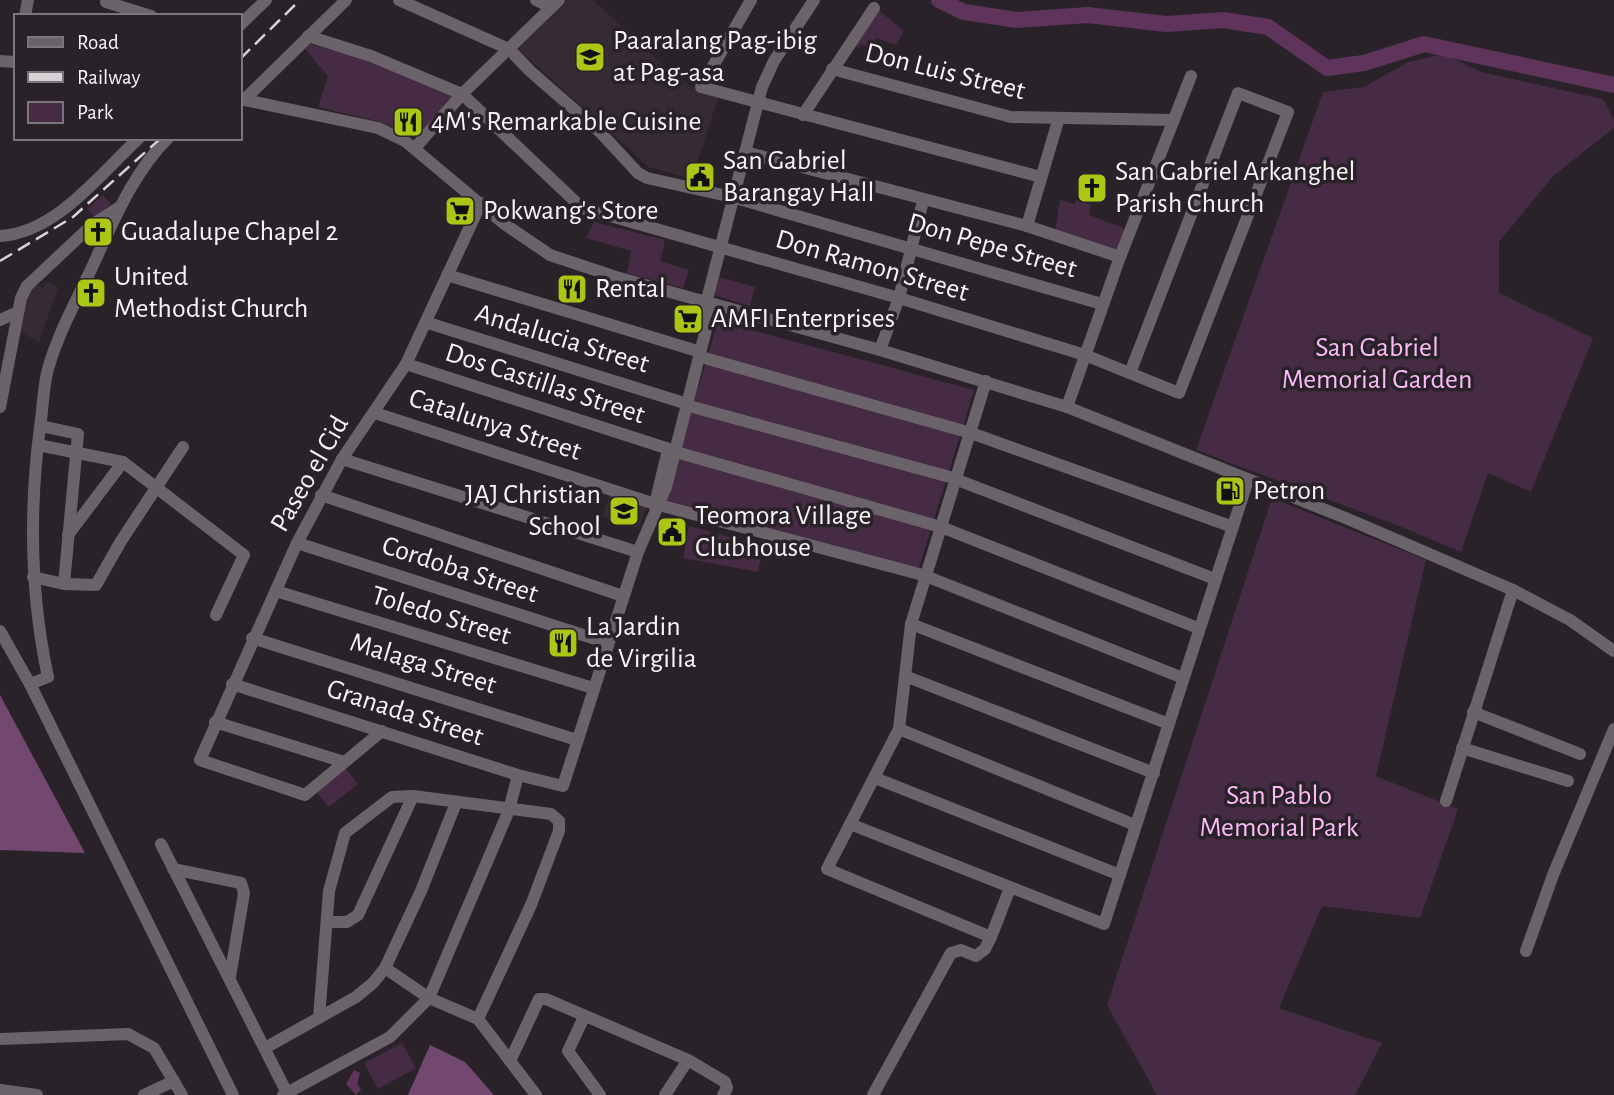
<svg xmlns="http://www.w3.org/2000/svg" width="1614" height="1095" font-family="'Alegreya Sans',sans-serif">
	<style>
		.built { fill: #362b35 }
		.green { fill: #462b44 }
		.forest { fill: #724770 }
		.water { fill: #5e345b }
		.lines { fill: none; stroke-linecap: round; stroke-linejoin: round }
		.river { stroke: #5e345b; stroke-width: 16 }
		.minor { stroke: #6b636a; stroke-width: 12 }
		.rail { stroke: #d6d2d5; stroke-width: 2.5; stroke-dasharray: 14 7; stroke-linecap: butt }
		.labels { text-anchor: middle; dominant-baseline: central; stroke-width: 7; stroke-linejoin: round; paint-order: stroke }
		.poi-label { font-size: 28px; fill: #f7f3f6; stroke: #292329; text-anchor: start }
		.street-label { font-size: 28px; fill: #f7f3f6; stroke: #292329 }
		.park-label { font-size: 28px; fill: #feb9f8; stroke: #292329 }
	</style>
	<rect width="100%" height="100%" fill="#292329"/>
	<g class="built">
		<polygon points="568,0 593,0 664,66 697,91 718,98 692,179 649,167 518,49"/>
		<polygon points="47,282 58,287 39,342 19,331 26,297 35,284 43,288"/>
		<polygon points="1224,480 1243,487 1235,504 1217,495"/>
		<polygon points="611,492 647,505 638,529 602,516"/>
	</g>
	<g class="green">
		<polygon points="877,9 904,31 896,45 876,38 872,48 861,44 859,48 852,44"/>
		<polygon points="310,44 357,57 453,95 417,137 381,122 318,107 328,76 305,49"/>
		<polygon points="1444,54 1481,72 1603,99 1614,120 1614,128 1553,176 1499,242 1499,293 1593,338 1531,492 1488,473 1461,552 1399,526 1196,450 1323,92 1364,87 1408,62"/>
		<polygon points="103,195 111,204 94,217 87,209"/>
		<polygon points="1060,200 1075,204 1076,200 1091,205 1089,215 1126,229 1117,251 1055,231"/>
		<polygon points="594,222 665,240 660,261 689,270 683,288 627,273 631,251 586,238"/>
		<polygon points="719,277 755,287 750,306 714,295"/>
		<polygon points="718,321 974,390 918,571 665,502"/>
		<polygon points="1272,498 1426,560 1376,776 1458,809 1420,918 1322,906 1279,1008 1382,1043 1355,1095 1157,1095 1107,1005"/>
		<polygon points="689,526 763,546 758,572 683,558"/>
		<polygon points="344,767 358,784 329,807 315,790"/>
		<polygon points="402,1043 416,1068 378,1089 364,1063"/>
	</g>
	<g class="forest">
		<polygon points="0,695 85,853 0,850"/>
		<polygon points="430,1045 465,1062 494,1095 408,1095"/>
	</g>
	<polygon class="water" points="354,1070 360,1073 357,1084 361,1089 356,1095 346,1084"/>
	<g class="lines">
		<polyline class="river" points="939,0 964,12 1017,20 1088,15 1166,24 1223,20 1268,27 1327,68 1364,63 1424,44 1614,85"/>
		<g class="minor">
			<polyline points="399,0 509,49 530,71 600,132 638,173 647,178 732,197 1102,304"/>
			<polyline points="536,0 551,7"/>
			<polyline points="751,0 701,87 1041,177"/>
			<polyline points="106,2 151,16"/>
			<polyline points="25,16 28,0"/>
			<polyline points="240,25 266,0"/>
			<polyline points="308,36 371,56 462,94 582,208 899,298 1085,355 1179,393 1288,112 1238,93 1130,373"/>
			<polyline points="0,61 16,62"/>
			<polyline points="832,69 1011,117 1172,120"/>
			<polyline points="240,99 378,128 405,141 503,223 550,255 616,277 880,350 1067,407 1348,519 1513,590 1570,620 1614,651"/>
			<polyline points="244,100 346,0"/>
			<polyline points="803,115 874,8"/>
			<polyline points="415,148 462,94 559,0"/>
			<polyline points="745,152 1027,226 1120,257"/>
			<polyline points="1027,226 1058,121"/>
			<path d="M0 236C56 233 100 174 139 138"/>
			<polyline points="447,275 694,350"/>
			<polyline points="704,311 762,87 774,61 814,0"/>
			<polyline points="0,320 18,312"/>
			<polyline points="428,323 681,402"/>
			<polyline points="880,350 899,298 923,201"/>
			<polyline points="701,357 964,431"/>
			<polyline points="406,364 669,449"/>
			<polyline points="986,381 911,624 899,729 827,869 991,937 1010,888"/>
			<polyline points="689,406 950,477"/>
			<polyline points="0,407 21,298 27,286 93,224 118,208"/>
			<polyline points="1067,407 1120,257 1191,76"/>
			<polyline points="375,413 655,504 923,575 1183,678"/>
			<polyline points="41,426 78,434 64,584"/>
			<polyline points="971,433 1233,527"/>
			<polyline points="38,445 123,462 244,555 216,615"/>
			<polyline points="676,452 934,525"/>
			<polyline points="342,459 638,552"/>
			<polyline points="955,479 1215,579"/>
			<polyline points="321,495 623,596"/>
			<polyline points="655,504 667,454"/>
			<polyline points="941,527 1198,628"/>
			<polyline points="68,535 123,462"/>
			<polyline points="297,543 608,643"/>
			<polyline points="33,577 64,584 96,585 121,541 183,447"/>
			<polyline points="276,591 593,688"/>
			<polyline points="911,624 1169,724"/>
			<polyline points="0,631 30,684 233,1095"/>
			<polyline points="252,638 577,740"/>
			<polyline points="905,676 1154,773"/>
			<path d="M30 684 48 677C30 593 29 511 40 427 43 408 43 387 48 369 60 327 82 291 99 252 118 211 136 170 168 138"/>
			<polyline points="232,684 518,775 563,786 638,552 666,487 712,306"/>
			<polyline points="1473,712 1580,754"/>
			<polyline points="215,722 344,762"/>
			<polyline points="899,729 1135,825"/>
			<polyline points="382,731 305,795 200,760 297,543 342,459 406,364 481,203"/>
			<polyline points="1462,748 1568,781"/>
			<polyline points="875,778 1120,875"/>
			<polyline points="1446,801 1513,590"/>
			<polyline points="850,824 1104,924 1248,480"/>
			<polyline points="161,844 288,1095"/>
			<polyline points="173,869 241,883 244,893 230,977"/>
			<polyline points="329,922 347,922 358,915 413,796"/>
			<polyline points="1526,951 1553,875 1614,729"/>
			<polyline points="385,968 429,998 478,1019 536,1095"/>
			<polyline points="584,1017 568,1051 600,1095"/>
			<polyline points="319,1018 329,891 345,833 392,797 413,796 551,814 559,821 559,831 531,905 478,1019"/>
			<polyline points="0,1039 128,1034 154,1048 182,1095"/>
			<polyline points="265,1048 356,997 373,983 385,968 421,891 456,803"/>
			<polyline points="510,1061 539,999 546,999 688,1060 725,1082 727,1088 723,1095"/>
			<polyline points="0,1090 37,1095"/>
			<polyline points="144,1095 174,1081"/>
			<polyline points="283,1095 390,1037 429,998 509,810 518,775"/>
			<polyline points="665,1095 688,1060"/>
			<polyline points="873,1095 951,953 961,950 976,956 985,949 991,937"/>
		</g>
		<g class="rail">
			<polyline points="240,59 300,0"/>
			<polyline points="0,261 73,217 161,138"/>
		</g>
	</g>
	<defs>
		<g id="school-square" transform="scale(1.575)"><rect x="-9" y="-9" width="18" height="18" rx="4" fill="#abc614" stroke="#292329"/><path d="M0-5L7-2L0 1L-7-2ZM-4 1L0 2.5L4 1V4Q0 6-4 4Z" fill="#111"/></g>
		<g id="restaurant-square" transform="scale(1.575)"><rect x="-9" y="-9" width="18" height="18" rx="4" fill="#abc614" stroke="#292329"/><path d="M-5-6h1v4h1v-4h1v4h1v-4h1v5L-1.5 .5V6h-2V.5L-5-1ZM5-6V6H3V1.5H1.5Q1.5-4 5-6Z" fill="#111"/></g>
		<g id="civic-square" transform="scale(1.575)"><rect x="-9" y="-9" width="18" height="18" rx="4" fill="#abc614" stroke="#292329"/><path d="M-.6-6.5H3V-4.5H.6V-3L4-1V1h2V6H-6V1h2V-1L-.6-3ZM-1.2 2.5V6h2.4V2.5Z" fill="#111"/></g>
		<g id="church-square" transform="scale(1.575)"><rect x="-9" y="-9" width="18" height="18" rx="4" fill="#abc614" stroke="#292329"/><path d="M-1.2-6h2.4v3.5h3.3v2.4h-3.3V6h-2.4V-.1h-3.3v-2.4h3.3Z" fill="#111"/></g>
		<g id="supermarket-square" transform="scale(1.575)"><rect x="-9" y="-9" width="18" height="18" rx="4" fill="#abc614" stroke="#292329"/><path d="M-6-5.5h2.5l.6 2H6L4.5 2H-2.5L-4.4-4H-6ZM-1.5 3.2a1.3 1.3 0 1 0 .1 0ZM3 3.2a1.3 1.3 0 1 0 .1 0Z" fill="#111"/></g>
		<g id="fuel-square" transform="scale(1.575)"><rect x="-9" y="-9" width="18" height="18" rx="4" fill="#abc614" stroke="#292329"/><path d="M-5.5-6h7V0h2V4h1.3V-2.5L3-4.5l.8-.8L6-3V5H2.5V1h-1V6h-7ZM-4.2-4.7v3.2H.2V-4.7Z" fill="#111"/></g>
	</defs>
	<g fill-rule="evenodd">
		<use href="#school-square" x="590" y="57"/>
		<use href="#restaurant-square" x="408" y="122"/>
		<use href="#civic-square" x="700" y="177"/>
		<use href="#church-square" x="1092" y="188"/>
		<use href="#supermarket-square" x="460" y="211"/>
		<use href="#church-square" x="98" y="232"/>
		<use href="#restaurant-square" x="572" y="289"/>
		<use href="#church-square" x="91" y="293"/>
		<use href="#supermarket-square" x="688" y="319"/>
		<use href="#fuel-square" x="1230" y="491"/>
		<use href="#school-square" x="624" y="511"/>
		<use href="#civic-square" x="672" y="532"/>
		<use href="#restaurant-square" x="563" y="643"/>
	</g>
	<g class="labels">
		<g class="poi-label">
			<text x="613" y="41">Paaralang Pag-ibig<tspan x="613" dy="32">at Pag-asa</tspan></text>
			<text x="431" y="122">4M's Remarkable Cuisine</text>
			<text x="723" y="161">San Gabriel<tspan x="723" dy="32">Barangay Hall</tspan></text>
			<text x="1115" y="172">San Gabriel Arkanghel<tspan x="1115" dy="32">Parish Church</tspan></text>
			<text x="483" y="211">Pokwang's Store</text>
			<text x="121" y="232">Guadalupe Chapel 2</text>
			<text x="114" y="277">United<tspan x="114" dy="32">Methodist Church</tspan></text>
			<text x="595" y="289">Rental</text>
			<text x="711" y="319">AMFI Enterprises</text>
			<text x="1253" y="491">Petron</text>
			<text x="601" y="495" text-anchor="end">JAJ Christian<tspan x="601" dy="32">School</tspan></text>
			<text x="695" y="516">Teomora Village<tspan x="695" dy="32">Clubhouse</tspan></text>
			<text x="586" y="627">La Jardin<tspan x="586" dy="32">de Virgilia</tspan></text>
		</g>
		<g class="street-label">
			<text transform="translate(945 72) rotate(14)">Don Luis Street</text>
			<text transform="translate(992 246) rotate(16)">Don Pepe Street</text>
			<text transform="translate(872 266) rotate(16)">Don Ramon Street</text>
			<text transform="translate(562 339) rotate(17)">Andalucia Street</text>
			<text transform="translate(545 384) rotate(18)">Dos Castillas Street</text>
			<text transform="translate(495 425) rotate(18)">Catalunya Street</text>
			<text transform="translate(310 474) rotate(-60)">Paseo el Cid</text>
			<text transform="translate(460 570) rotate(18)">Cordoba Street</text>
			<text transform="translate(441 616) rotate(17)">Toledo Street</text>
			<text transform="translate(423 664) rotate(17)">Malaga Street</text>
			<text transform="translate(405 713) rotate(18)">Granada Street</text>
		</g>
		<g class="park-label">
			<text x="1377" y="348">San Gabriel<tspan x="1377" dy="32">Memorial Garden</tspan></text>
			<text x="1279" y="796">San Pablo<tspan x="1279" dy="32">Memorial Park</tspan></text>
		</g>
	</g>
	<rect x="14" y="14" width="228" height="126" fill="#292329" stroke="#7b767b" stroke-width="2"/>
	<rect x="28" y="37" width="35" height="10" fill="#6b636a" stroke="#7b767b" stroke-width="2"/>
	<text x="77" y="49" font-size="21" fill="#f7f3f6">Road</text>
	<rect x="28" y="72" width="35" height="10" fill="#d6d2d5" stroke="#7b767b" stroke-width="2"/>
	<text x="77" y="84" font-size="21" fill="#f7f3f6">Railway</text>
	<rect x="28" y="102" width="35" height="21" fill="#462b44" stroke="#7b767b" stroke-width="2"/>
	<text x="77" y="119" font-size="21" fill="#f7f3f6">Park</text>
</svg>
